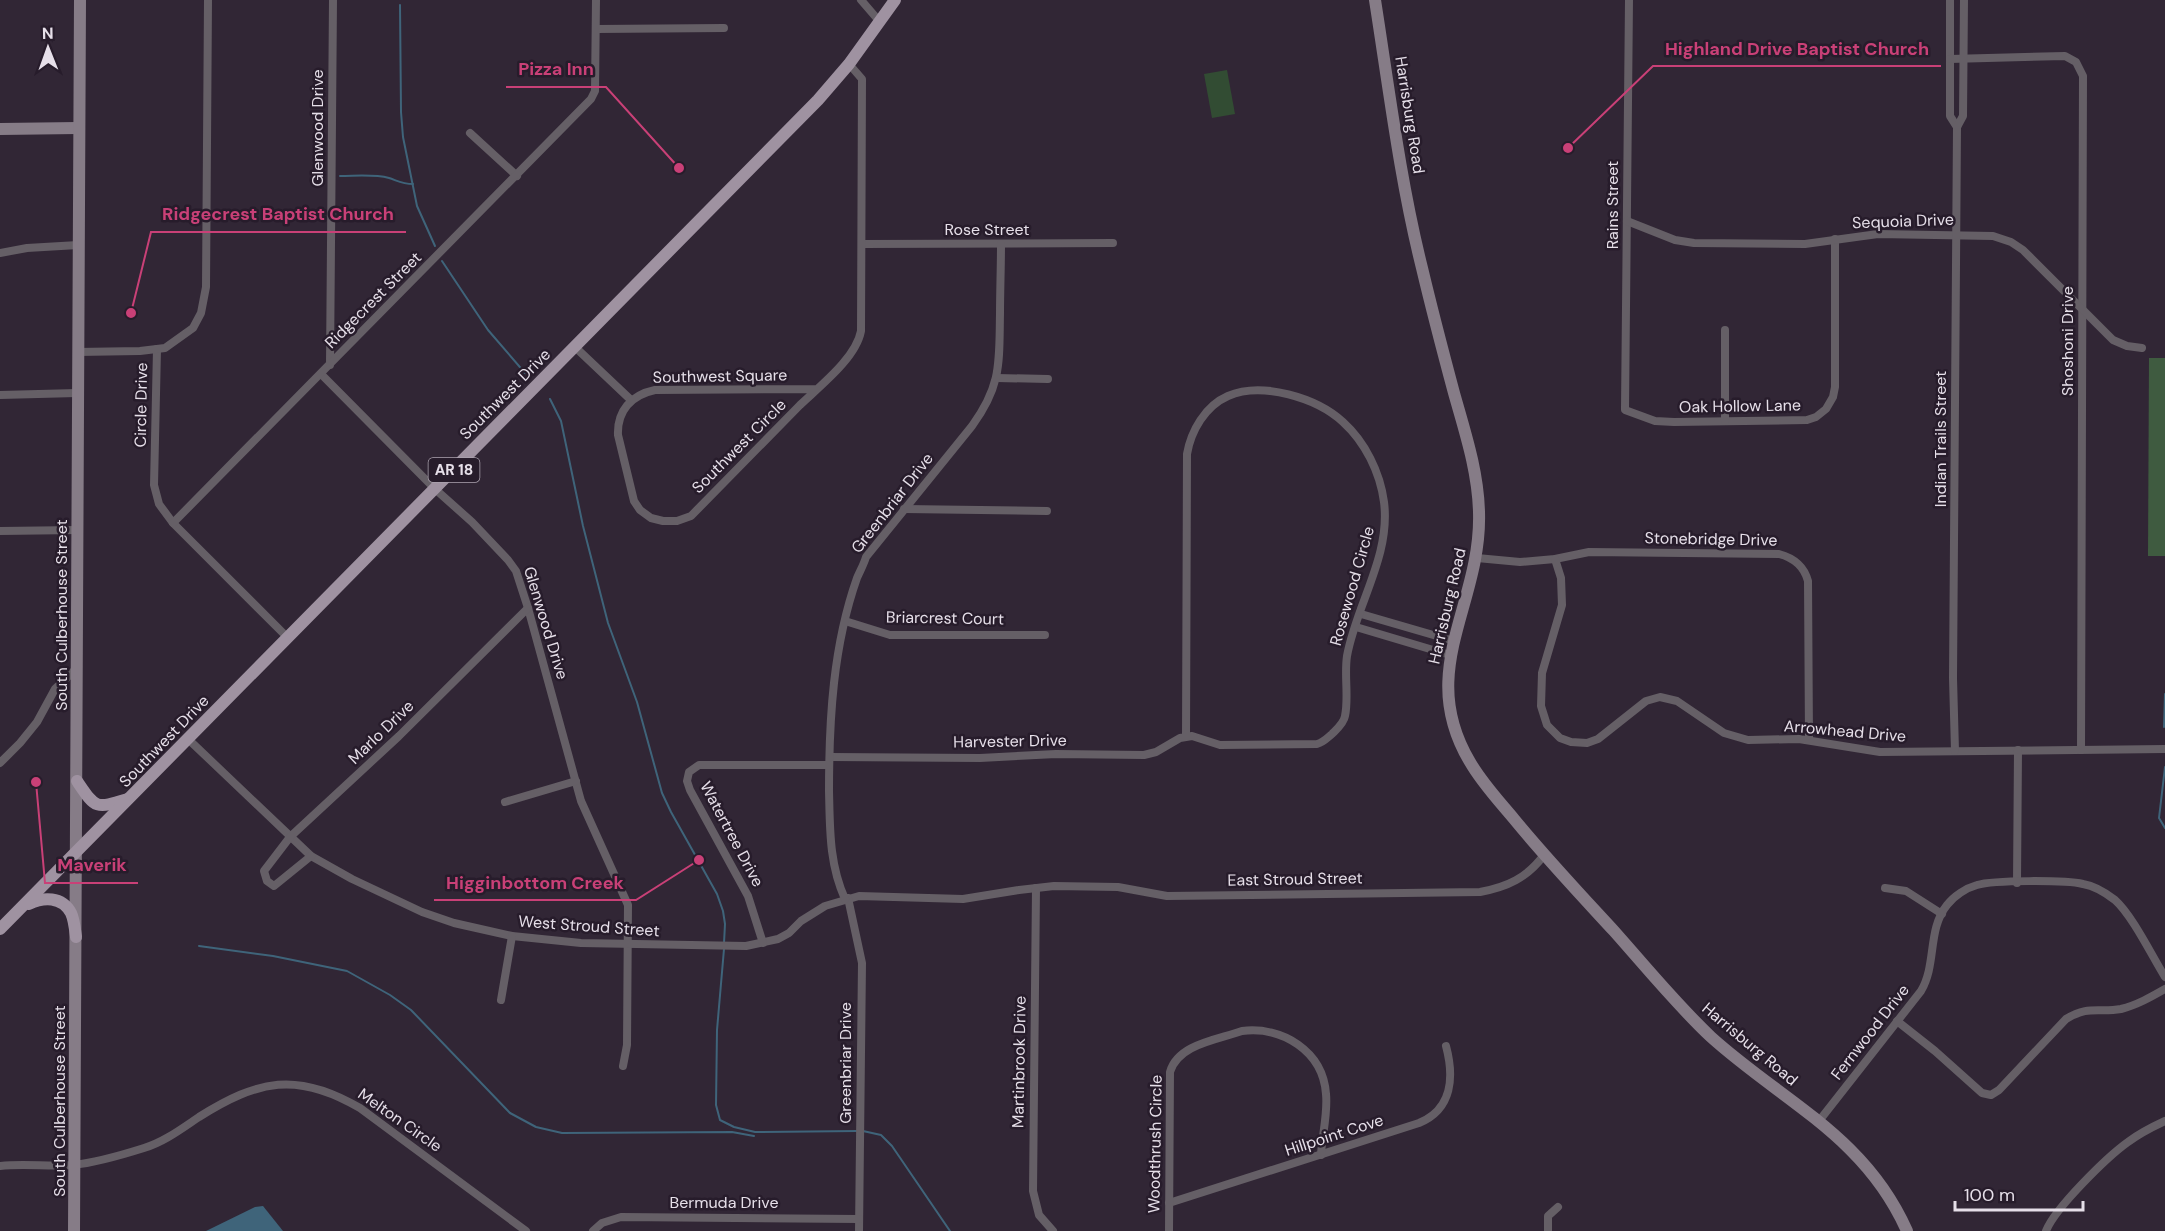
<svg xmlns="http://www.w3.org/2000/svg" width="2165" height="1231" font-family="'DM Sans',sans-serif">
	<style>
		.green { fill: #324c33 }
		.forest { fill: #3f5b40 }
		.water { fill: #3f647a }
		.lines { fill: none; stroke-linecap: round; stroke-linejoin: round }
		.stream { stroke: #3f647a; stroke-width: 2 }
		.street { stroke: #655f66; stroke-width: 8 }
		.secondary { stroke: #867c87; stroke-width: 12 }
		.primary { stroke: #9f92a1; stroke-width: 12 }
		.labels { text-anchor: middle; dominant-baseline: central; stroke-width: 5; stroke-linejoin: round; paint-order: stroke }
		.shield { fill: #271c2b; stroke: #ada4b0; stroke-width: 1.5 }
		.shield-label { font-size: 15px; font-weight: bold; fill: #e6dfe9 }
		.street-label { font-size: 16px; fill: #e6dfe9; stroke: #271c2b }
		.leader { fill: none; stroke: #c94077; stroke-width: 2 }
		.callout-dot { fill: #c94077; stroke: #271c2b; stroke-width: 2 }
		.callout-label { font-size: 18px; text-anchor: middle; font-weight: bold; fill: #c94077; stroke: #271c2b; stroke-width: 5; stroke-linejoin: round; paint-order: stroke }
	</style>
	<rect width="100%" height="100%" fill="#312635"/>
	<polygon class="green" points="1227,70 1235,114 1212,118 1204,74"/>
	<polygon class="forest" points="2149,358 2165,358 2165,556 2148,556"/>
	<polygon class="water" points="263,1206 283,1231 206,1231 255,1207"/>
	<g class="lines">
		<g class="stream">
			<polyline points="400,5 401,112 403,137 417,206 435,246"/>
			<path d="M340 176C356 176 374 174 389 178 398 181 403 184 413 184"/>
			<polyline points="442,261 488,330 525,373"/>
			<polyline points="550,399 561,421 583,526 608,623 637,702 662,793 671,812 717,894 723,911 725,924 724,943"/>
			<polyline points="2164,727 2165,694"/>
			<polyline points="2165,767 2159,818 2165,828"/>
			<polyline points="199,946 273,956 347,971 390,995 411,1010 510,1113 536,1127 562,1133 732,1132 754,1136"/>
			<polyline points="724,949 717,1030 716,1105 720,1120 734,1127 755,1132 857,1131"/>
			<polyline points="863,1131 881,1135 892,1146 950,1231"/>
		</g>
		<g class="street">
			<polyline points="861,0 880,22"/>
			<polyline points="1629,0 1625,410 1655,421 1674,422 1807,420 1816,417 1826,409 1833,397 1835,387 1835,239"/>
			<polyline points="1950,0 1950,116 1957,127"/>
			<polyline points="596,29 724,28"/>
			<polyline points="1950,59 2065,56 2076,62 2083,76 2081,750"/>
			<polyline points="470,133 517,176"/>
			<polyline points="1627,221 1675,240 1694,243 1805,244 1878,234 1993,236 2011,242 2023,250 2113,340 2127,346 2142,348"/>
			<polyline points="862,244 1113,243"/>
			<polyline points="0,253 27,248 78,245"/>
			<polyline points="575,347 631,400"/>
			<polyline points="157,349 154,485 159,504 173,523 288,638"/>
			<polyline points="77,352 140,351 165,348 193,328 201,313 206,287 208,0"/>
			<polyline points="330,365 333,0"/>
			<polyline points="321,374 435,489 472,522 508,560 516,571 528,608 581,801 628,905 627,1045 623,1066"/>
			<polyline points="997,378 1048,379"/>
			<path d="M817 389 655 390C631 395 617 411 618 435L634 501 640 510 651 518 663 521H677L691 516 800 405C820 386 856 358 861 331L862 79 849 64"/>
			<polyline points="0,395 77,393"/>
			<polyline points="1725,421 1725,330"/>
			<polyline points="904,509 1047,511"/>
			<polyline points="173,523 591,99 595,91 596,0"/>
			<polyline points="0,531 78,530"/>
			<path d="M1477 558 1520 562 1555 559 1589 552 1779 554C1794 558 1804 566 1808 581L1809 740"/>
			<polyline points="1555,559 1561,578 1562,605 1542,673 1541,706 1547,725 1560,738 1571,742 1587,743 1598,739 1646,701 1660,697 1677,701 1724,733 1748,740 1799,739 1880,752 2165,749"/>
			<polyline points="1361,614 1454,641"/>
			<polyline points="845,621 890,635 1045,635"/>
			<polyline points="1356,627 1450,655"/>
			<path d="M188 739 311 856 352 879 422 912 454 923 512 936 581 943 746 946 778 939 789 933 801 921 825 906 859 896 963 899 1019 890 1054 886 1118 887 1167 896 1480 892C1507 887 1527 878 1544 855"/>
			<polyline points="1955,751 1953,678 1957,127 1963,116 1964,0"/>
			<path d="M830 757 980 758 1056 754 1144 755 1156 752 1180 738 1192 736 1220 745 1317 744C1324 742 1327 738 1332 734 1337 729 1344 723 1345 716 1349 697 1344 676 1347 656 1356 605 1391 556 1384 502 1380 472 1365 442 1343 422 1317 398 1262 381 1228 396 1205 406 1191 431 1187 454L1186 737"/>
			<polyline points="0,763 20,743 37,722 55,689 78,667"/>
			<polyline points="505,802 576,781"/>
			<polyline points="311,856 274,886 267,881 264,871 290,837 399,736 528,608"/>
			<polyline points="2017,883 2018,750"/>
			<polyline points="1036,888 1033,1191 1039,1215 1053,1231"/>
			<polyline points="1885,888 1906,891 1942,914"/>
			<polyline points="848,898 862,963 859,1231"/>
			<path d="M845 899C829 864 830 828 829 791 829 719 833 646 857 578 860 571 864 564 866 557L972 426C1002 385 999 362 1000 314 1000 291 1001 267 1001 244"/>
			<polyline points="763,943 748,896 690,790 687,781 689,772 699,765 829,765"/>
			<polyline points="501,1000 512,936"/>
			<path d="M1897 1021 1935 1051 1982 1093 1991 1095 1999 1090 2066 1019C2089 1005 2098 1013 2121 1009 2137 1005 2151 997 2165 989"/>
			<path d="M1819 1121 1921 991C1937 964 1927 930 1947 905 1954 896 1966 888 1977 885 1993 880 2066 880 2083 884 2095 886 2106 893 2115 900 2132 915 2152 956 2165 977"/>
			<path d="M0 1166C24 1163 49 1167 73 1165 93 1163 125 1154 144 1148 164 1142 181 1129 199 1117 258 1080 297 1071 360 1108L526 1231"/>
			<path d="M1169 1203 1419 1123C1453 1109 1454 1076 1446 1046"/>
			<polyline points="593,1231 602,1223 621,1217 859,1219"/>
			<path d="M1169 1231 1170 1072C1178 1044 1217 1040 1242 1031 1282 1026 1323 1051 1326 1094 1328 1114 1322 1135 1321 1155"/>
			<polyline points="1548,1231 1548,1216 1558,1207"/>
			<path d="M2046 1231C2055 1208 2107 1157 2128 1142 2140 1133 2152 1127 2165 1121"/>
		</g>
		<g class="secondary">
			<path d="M1375 0C1389 89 1400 180 1422 268 1432 310 1443 352 1454 393 1465 432 1478 471 1479 512 1482 605 1415 670 1470 762 1482 783 1499 801 1514 819 1546 858 1580 894 1614 931 1646 967 1676 1004 1711 1037 1783 1102 1865 1136 1907 1231"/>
			<polyline points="0,129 78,128"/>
			<polyline points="74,1231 80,0"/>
		</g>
		<g class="primary">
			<path d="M77 781C96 809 95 809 128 799"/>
			<path d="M29 904C43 897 62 896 71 913 74 919 75 929 76 937"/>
			<polyline points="0,929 818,100 849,64 895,0"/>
		</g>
	</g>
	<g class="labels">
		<rect class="shield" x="428.5" y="458" width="51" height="24" rx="4.5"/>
		<g class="shield-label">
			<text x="454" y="470">AR 18</text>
		</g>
		<g class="street-label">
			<text transform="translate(1410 115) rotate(81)">Harrisburg Road</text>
			<text transform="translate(317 128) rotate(-90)">Glenwood Drive</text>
			<text transform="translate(1612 205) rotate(-90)">Rains Street</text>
			<text transform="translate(1903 221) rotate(-2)">Sequoia Drive</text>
			<text x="987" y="229">Rose Street</text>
			<text transform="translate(373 300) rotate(-45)">Ridgecrest Street</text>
			<text transform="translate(2067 341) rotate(-90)">Shoshoni Drive</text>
			<text transform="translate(720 376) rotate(-1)">Southwest Square</text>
			<text transform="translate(505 394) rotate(-45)">Southwest Drive</text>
			<text transform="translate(141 405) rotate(-89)">Circle Drive</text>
			<text transform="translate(1740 406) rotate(-1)">Oak Hollow Lane</text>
			<text transform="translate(1940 439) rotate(-90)">Indian Trails Street</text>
			<text transform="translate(739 446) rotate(-45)">Southwest Circle</text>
			<text transform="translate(892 503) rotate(-52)">Greenbriar Drive</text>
			<text transform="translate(1711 539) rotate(1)">Stonebridge Drive</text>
			<text transform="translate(1352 586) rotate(-74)">Rosewood Circle</text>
			<text transform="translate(1447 606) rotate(-77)">Harrisburg Road</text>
			<text transform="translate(61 615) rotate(-90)">South Culberhouse Street</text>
			<text transform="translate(945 618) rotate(1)">Briarcrest Court</text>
			<text transform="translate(546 623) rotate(73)">Glenwood Drive</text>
			<text transform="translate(1845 731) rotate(5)">Arrowhead Drive</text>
			<text transform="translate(381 732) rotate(-44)">Marlo Drive</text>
			<text transform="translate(164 741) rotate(-46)">Southwest Drive</text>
			<text transform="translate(1010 741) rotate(-1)">Harvester Drive</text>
			<text transform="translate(732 834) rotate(62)">Watertree Drive</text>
			<text transform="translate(1295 879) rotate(-1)">East Stroud Street</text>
			<text transform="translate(589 926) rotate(4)">West Stroud Street</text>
			<text transform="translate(1870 1032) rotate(-52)">Fernwood Drive</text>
			<text transform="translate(1750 1044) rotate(40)">Harrisburg Road</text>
			<text transform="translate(1019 1062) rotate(-89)">Martinbrook Drive</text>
			<text transform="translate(845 1063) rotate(-90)">Greenbriar Drive</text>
			<text transform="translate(59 1101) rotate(-90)">South Culberhouse Street</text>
			<text transform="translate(400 1120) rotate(35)">Melton Circle</text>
			<text transform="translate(1334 1135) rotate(-18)">Hillpoint Cove</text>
			<text transform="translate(1155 1144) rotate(-89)">Woodthrush Circle</text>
			<text x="724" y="1202">Bermuda Drive</text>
		</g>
	</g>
	<path class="leader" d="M1568 148L1653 66H1941M679 168L606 87H506M131 313L151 232H406M36 782L45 883H138M699 860L636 900H434"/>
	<g class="callout-dot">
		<circle cx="1568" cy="148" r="6"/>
		<circle cx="679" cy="168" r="6"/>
		<circle cx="131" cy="313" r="6"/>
		<circle cx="36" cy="782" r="6"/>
		<circle cx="699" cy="860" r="6"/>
	</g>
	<g class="callout-label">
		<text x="1797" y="55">Highland Drive Baptist Church</text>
		<text x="556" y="75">Pizza Inn</text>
		<text x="278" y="220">Ridgecrest Baptist Church</text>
		<text x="92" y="871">Maverik</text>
		<text x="535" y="889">Higginbottom Creek</text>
	</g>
	<g transform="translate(48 48) rotate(359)" stroke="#271c2b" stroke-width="4.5" paint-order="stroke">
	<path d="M0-4.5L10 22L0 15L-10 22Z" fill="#e6dfe9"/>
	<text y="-9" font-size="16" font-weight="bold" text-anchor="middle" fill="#e6dfe9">N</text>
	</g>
	<path d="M1955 1201v9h128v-9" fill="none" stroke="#e6dfe9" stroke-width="3"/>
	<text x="1964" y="1201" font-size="18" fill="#e6dfe9" stroke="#271c2b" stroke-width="4.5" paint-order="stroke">100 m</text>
</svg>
